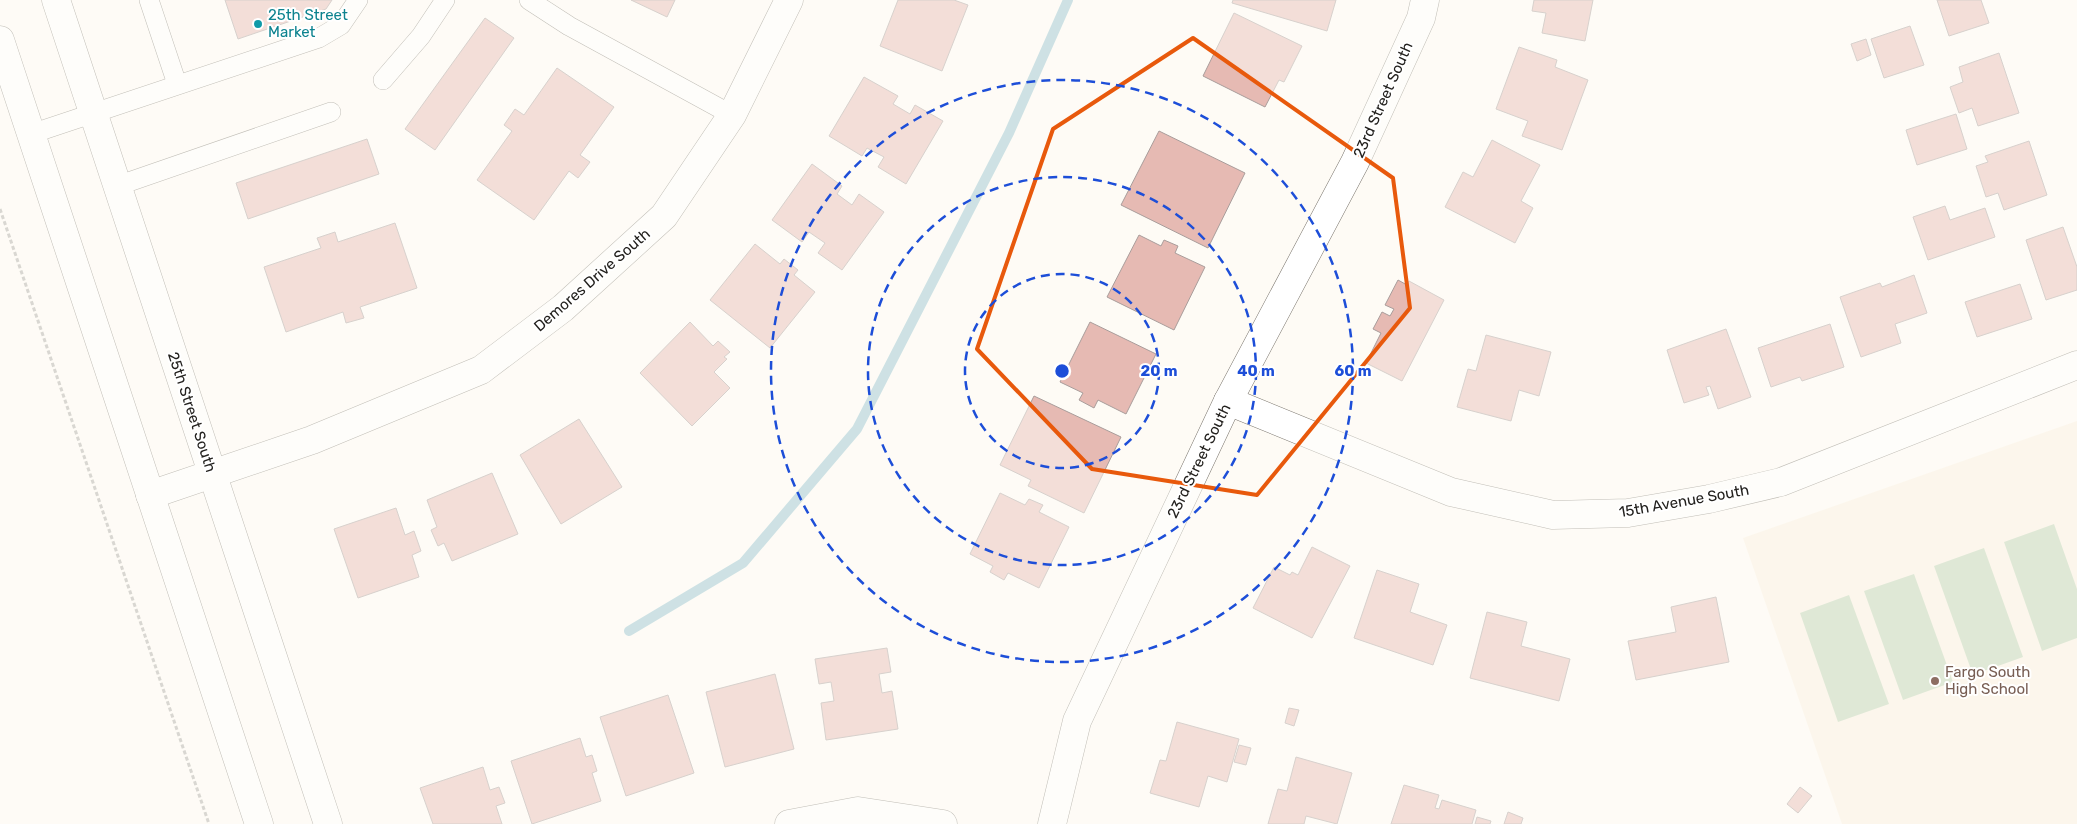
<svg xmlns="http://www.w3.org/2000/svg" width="2077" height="824" font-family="Rubik,sans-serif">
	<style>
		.built { fill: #fbf0e1 }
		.green { fill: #bbd1b0 }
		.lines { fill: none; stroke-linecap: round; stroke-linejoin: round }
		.stream { stroke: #94c2cf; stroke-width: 10 }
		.building { fill: #e6bab3; stroke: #a99d9b }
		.lane-casing { stroke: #7a756d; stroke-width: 20 }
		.street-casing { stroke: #7a756d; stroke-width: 29 }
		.secondary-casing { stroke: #7a756d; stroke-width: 29 }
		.path { stroke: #aeaba6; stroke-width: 3; stroke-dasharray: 4 2.5; stroke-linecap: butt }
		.lane { stroke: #fff; stroke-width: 19 }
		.street { stroke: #fff; stroke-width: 28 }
		.secondary { stroke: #fff; stroke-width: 28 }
		.marked { fill: none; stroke: #e8590c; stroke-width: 4; stroke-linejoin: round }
		.ring { fill: none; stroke: #1d4ed8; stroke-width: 2.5; stroke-dasharray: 9 6 }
		.culture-dot { fill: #0f9aa8; stroke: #fff; stroke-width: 2 }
		.education-dot { fill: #8d6e63; stroke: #fff; stroke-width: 2 }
		.labels { text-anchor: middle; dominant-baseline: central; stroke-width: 4; stroke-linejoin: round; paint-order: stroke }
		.culture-label { font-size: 15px; fill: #0d838f; stroke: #fff; text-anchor: start }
		.street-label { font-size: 15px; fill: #23211e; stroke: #fff }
		.education-label { font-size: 15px; fill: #785e54; stroke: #fff; text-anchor: start }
		.centre { fill: #1d4ed8; stroke: #fff; stroke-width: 2.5 }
		.ring-label { font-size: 15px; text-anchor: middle; font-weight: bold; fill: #1d4ed8; stroke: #fff; stroke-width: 4; stroke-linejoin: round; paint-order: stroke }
	</style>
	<rect width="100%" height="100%" fill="#fefbf5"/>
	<polygon class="built" points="2077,421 2077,824 1842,824 1743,538"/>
	<g class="green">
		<polygon points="2054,524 2077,589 2077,638 2042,651 2004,542"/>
		<polygon points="1984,548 2023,657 1973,675 1934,566"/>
		<polygon points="1914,574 1953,682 1903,700 1864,591"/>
		<polygon points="1849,595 1889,704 1838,722 1800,613"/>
	</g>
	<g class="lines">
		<polyline class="stream" points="629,631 743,563 857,429 1009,133 1068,0"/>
	</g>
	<g class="building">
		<polygon points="225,0 332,0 326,9 238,39"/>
		<polygon points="631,0 675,0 667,17"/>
		<polygon points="898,0 954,0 968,5 942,71 880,46"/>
		<polygon points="1233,0 1336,0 1327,31 1232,3"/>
		<polygon points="1534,0 1593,0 1585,41 1542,33 1546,13 1532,11"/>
		<polygon points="1937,0 1981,0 1989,23 1949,36"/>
		<polygon points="1234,13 1302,46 1284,82 1279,80 1265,107 1203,76"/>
		<polygon points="485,18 514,38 435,150 405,129"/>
		<polygon points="1910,26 1924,65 1884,78 1871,39"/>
		<polygon points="1866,39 1871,55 1857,61 1851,44"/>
		<polygon points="1519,47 1557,60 1555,67 1588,80 1562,150 1522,136 1528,121 1496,109"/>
		<polygon points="1999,53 2019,113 1978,126 1972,108 1959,113 1950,87 1963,82 1959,67"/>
		<polygon points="557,68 614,107 580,155 590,162 578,178 569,171 534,220 477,180 512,131 504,125 515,109 524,115"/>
		<polygon points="864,77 898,96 893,104 910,114 915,105 943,121 906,184 878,167 884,157 867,148 862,156 829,136"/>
		<polygon points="1956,114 1967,149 1917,165 1906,130"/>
		<polygon points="1159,131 1245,173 1208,248 1121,205"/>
		<polygon points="367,139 379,174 248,219 236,183"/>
		<polygon points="1492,140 1540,165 1521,201 1533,208 1515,243 1445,207 1463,172 1473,177"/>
		<polygon points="2029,141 2047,195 2004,210 1998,193 1986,197 1976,166 1988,162 1985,156"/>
		<polygon points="812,164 842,186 837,194 852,205 859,194 884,212 842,270 818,253 825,243 809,232 802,242 772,220"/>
		<polygon points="1945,206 1950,220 1985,208 1995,237 1928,260 1913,217"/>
		<polygon points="395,223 417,288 360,307 364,318 346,323 343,312 286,332 264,267 321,248 317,238 335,232 338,242"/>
		<polygon points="2063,227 2077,267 2077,290 2046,300 2026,240"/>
		<polygon points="1139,235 1161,246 1164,240 1178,246 1175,253 1205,267 1174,330 1107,297"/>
		<polygon points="755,244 780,264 784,259 798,270 794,275 815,292 770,348 710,300"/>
		<polygon points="1914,275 1927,313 1895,324 1901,343 1861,357 1840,297 1880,283 1882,287"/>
		<polygon points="1398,280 1407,285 1409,281 1444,300 1402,381 1366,363 1381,333 1373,329 1382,312 1390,316 1394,309 1385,305"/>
		<polygon points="2020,284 2032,319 1977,337 1965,302"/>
		<polygon points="690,322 713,346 718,341 730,352 724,357 727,359 714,372 730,388 692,426 640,373"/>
		<polygon points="1090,322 1156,354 1126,414 1098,400 1094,408 1079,400 1083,393 1060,382"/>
		<polygon points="1830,324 1844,367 1802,381 1800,377 1771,387 1758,348"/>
		<polygon points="1726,329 1751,397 1718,409 1710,386 1706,387 1709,395 1684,403 1667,350"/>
		<polygon points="1486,335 1551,352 1539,396 1519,390 1511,421 1457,407 1468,369 1476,371"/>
		<polygon points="1034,396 1121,437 1084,513 1028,486 1031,480 1000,465"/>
		<polygon points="579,419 622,487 561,524 520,455"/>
		<polygon points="492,473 518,534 452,561 444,543 438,546 431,530 437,527 427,500"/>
		<polygon points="1000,493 1025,505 1029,499 1043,505 1039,512 1069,527 1039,588 1008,573 1004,580 990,572 993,566 970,554"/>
		<polygon points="396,508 405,535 414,531 421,551 412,555 419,577 358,598 334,529"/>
		<polygon points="1312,547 1350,566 1312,638 1253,608 1274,567 1290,575 1292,572 1298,575"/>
		<polygon points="1377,570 1419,584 1410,612 1447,625 1433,665 1354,638"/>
		<polygon points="1716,597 1729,662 1636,680 1628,641 1676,632 1671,607"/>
		<polygon points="1487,612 1527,622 1521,646 1570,659 1559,701 1470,678"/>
		<polygon points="887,648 891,672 879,674 882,693 892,691 898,729 826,740 821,703 834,701 831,682 819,684 815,659"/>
		<polygon points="775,674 794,749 725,767 706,692"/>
		<polygon points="668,695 694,773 626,796 600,717"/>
		<polygon points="1289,708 1299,710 1294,726 1285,723"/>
		<polygon points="1177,722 1239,739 1227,782 1208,776 1199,807 1150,793 1160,760 1166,761"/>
		<polygon points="580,738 586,757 592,755 597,771 592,773 601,801 532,824 511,761"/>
		<polygon points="1239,745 1251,748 1246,765 1234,762"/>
		<polygon points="1296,757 1352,773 1337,824 1306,816 1304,824 1268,824 1278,789 1287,791"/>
		<polygon points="483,767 490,790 499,787 505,803 496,806 502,824 433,824 420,788"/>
		<polygon points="1404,785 1439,795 1435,808 1439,809 1442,800 1476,810 1472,824 1391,824"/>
		<polygon points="1800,787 1812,796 1798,813 1787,804"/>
		<polygon points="1508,812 1523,818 1521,824 1504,824"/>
		<polygon points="1477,817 1491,821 1490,824 1475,824"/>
	</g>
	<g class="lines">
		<g class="lane-casing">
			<g id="lane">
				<polyline points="149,0 177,84"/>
				<polyline points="529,0 569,26 732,115"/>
				<polyline points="383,80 421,36 445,0"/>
				<polyline points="31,134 319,38 341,25 358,0"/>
				<polyline points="117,186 331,112"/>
			</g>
		</g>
		<g class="street-casing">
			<g id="street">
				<polyline points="1228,401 1451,492 1553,515 1628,513 1709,499 1781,482 2077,365"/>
				<polyline points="150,495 312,440 481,370 563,308 664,216 732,115 789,0"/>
				<polyline points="789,824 858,811 943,824"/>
				<polyline points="1052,824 1077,721 1228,401 1355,162 1421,18 1425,0"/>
			</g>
		</g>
		<g class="secondary-casing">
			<g id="secondary">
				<polyline points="56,0 328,824"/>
				<polyline points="0,40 259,824"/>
			</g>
		</g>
		<polyline class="path" points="0,209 209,824"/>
		<use href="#lane" class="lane"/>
		<use href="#street" class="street"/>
		<use href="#secondary" class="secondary"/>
	</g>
	<path d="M0 0H2077V824H0ZM1193 38 1393 178 1410 308 1257 495 1092 469 977 349 1053 129Z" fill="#fefbf5" fill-opacity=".55" fill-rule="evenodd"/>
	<path class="marked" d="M1193 38 1393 178 1410 308 1257 495 1092 469 977 349 1053 129Z"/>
	<g class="ring">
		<circle cx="1062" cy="371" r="97"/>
		<circle cx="1062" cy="371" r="194"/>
		<circle cx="1062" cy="371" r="291"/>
	</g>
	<circle class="culture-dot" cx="258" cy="24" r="5"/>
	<circle class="education-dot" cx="1935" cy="681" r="5"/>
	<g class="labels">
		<g class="culture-label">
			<text x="268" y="15">25th Street<tspan x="268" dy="17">Market</tspan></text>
		</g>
		<g class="street-label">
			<text transform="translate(1383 100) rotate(-66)">23rd Street South</text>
			<text transform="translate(592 280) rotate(-41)">Demores Drive South</text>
			<text transform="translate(192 412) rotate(72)">25th Street South</text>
			<text transform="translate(1199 461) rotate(-64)">23rd Street South</text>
			<text transform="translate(1684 501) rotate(-10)">15th Avenue South</text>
		</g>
		<g class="education-label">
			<text x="1945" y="672">Fargo South<tspan x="1945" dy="17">High School</tspan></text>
		</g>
	</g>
	<circle cx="1062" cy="371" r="8" class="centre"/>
	<g class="ring-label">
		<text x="1159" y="376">20 m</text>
		<text x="1256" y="376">40 m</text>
		<text x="1353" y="376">60 m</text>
	</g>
</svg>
